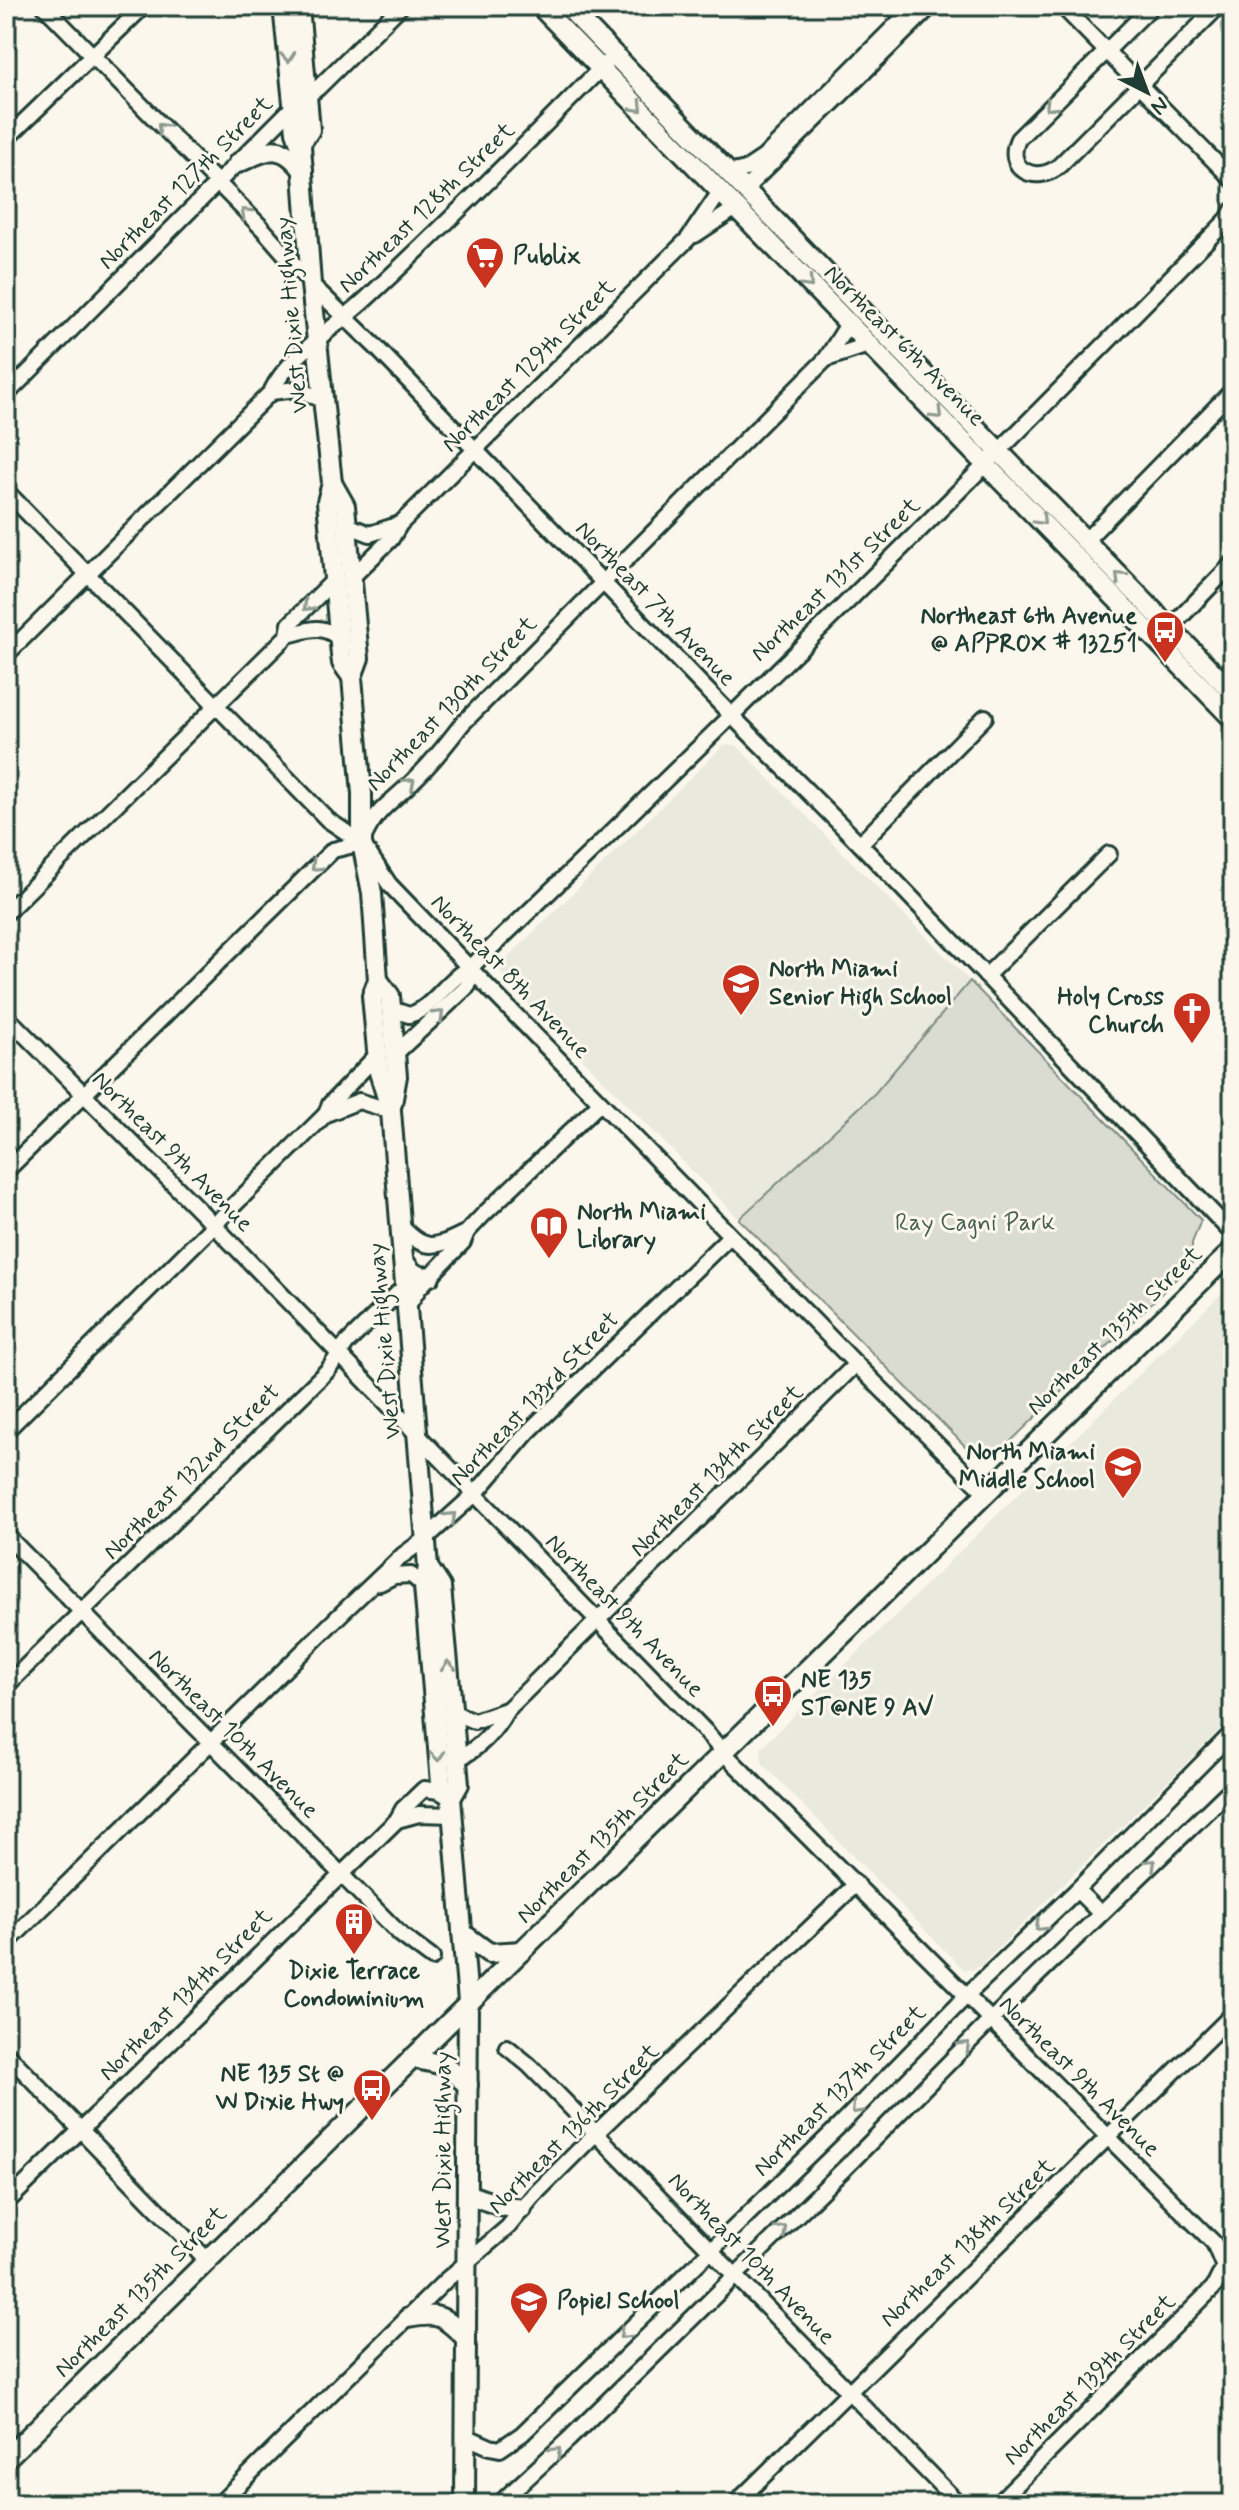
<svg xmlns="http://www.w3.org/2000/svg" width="1239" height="2510" font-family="Mynerve,sans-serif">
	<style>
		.built { fill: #eae9de }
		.green { fill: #dbdcd1; stroke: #7d8c82; stroke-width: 2 }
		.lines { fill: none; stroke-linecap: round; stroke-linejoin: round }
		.minor-casing { stroke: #1f3d34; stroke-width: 20 }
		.major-casing { stroke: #1f3d34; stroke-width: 24 }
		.minor { stroke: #fbf7ec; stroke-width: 14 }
		.major { stroke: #fbf7ec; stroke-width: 18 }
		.oneway { stroke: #8d9a90 }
		.labels { text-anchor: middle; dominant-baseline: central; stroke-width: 6; stroke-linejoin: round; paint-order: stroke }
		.street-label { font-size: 24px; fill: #1f3d34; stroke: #fbf7ec }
		.poi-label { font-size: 24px; font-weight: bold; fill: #1f3d34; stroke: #fbf7ec; text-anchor: start }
		.park-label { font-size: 24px; fill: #455d53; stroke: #fbf7ec }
	</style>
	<rect width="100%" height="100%" fill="#fbf7ec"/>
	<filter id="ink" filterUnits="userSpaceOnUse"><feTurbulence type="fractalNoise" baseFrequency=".0125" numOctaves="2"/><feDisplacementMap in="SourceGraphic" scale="16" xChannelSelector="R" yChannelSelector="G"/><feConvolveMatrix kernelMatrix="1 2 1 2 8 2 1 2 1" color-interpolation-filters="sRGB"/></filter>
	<g filter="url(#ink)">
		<g class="built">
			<polygon points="724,745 736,745 970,981 874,1093 739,1219 503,977 500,970 503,962"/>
			<polygon points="1233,1282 1233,1717 980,1966 971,1970 963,1969 762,1763 761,1748"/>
		</g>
		<polygon class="green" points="970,981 1201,1220 1192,1243 1192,1263 1000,1452 972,1453 739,1219 875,1093"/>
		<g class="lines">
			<g class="minor-casing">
				<g id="minor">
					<polyline points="44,6 262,228 311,284 375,346 731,715 860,844 1233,1234"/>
					<polyline points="1062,6 1233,180"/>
					<path d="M1152 6 1018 139C1004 169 1036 185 1059 166L1219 6"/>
					<polyline points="6,139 144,6"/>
					<polyline points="728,173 746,169 764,157 915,6"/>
					<polyline points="744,190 931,6"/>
					<polyline points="695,235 736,208"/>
					<polyline points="826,359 868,345"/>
					<polyline points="271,392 297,389 323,400"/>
					<polyline points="6,395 293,107 318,88 401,6"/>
					<polyline points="6,491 328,820 362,843 389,884 485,984 853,1361 985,1492"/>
					<polyline points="347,525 370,534 400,524"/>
					<polyline points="1084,542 1233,390"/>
					<polyline points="352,577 391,539 400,524 688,239 720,192"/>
					<polyline points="1171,627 1233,563"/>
					<polyline points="288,635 290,624 334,580"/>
					<path d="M6 655 271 392C287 357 337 326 366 299 448 223 527 143 606 63"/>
					<path d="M363 839C377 808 390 804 412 782 431 764 446 745 462 724L826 359 848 324"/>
					<polyline points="860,844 985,717"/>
					<path d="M6 913 288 635C309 630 320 623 339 638"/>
					<polyline points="986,976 1109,854"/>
					<path d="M391 1009 409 1015C433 1009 447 978 470 968 727 723 980 473 1228 219L1233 210"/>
					<polyline points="6,1016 214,1225 706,1732 723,1752 1214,2243 1223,2265"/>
					<polyline points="395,1054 468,986 470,968"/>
					<polyline points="326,1114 330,1104 377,1055"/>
					<polyline points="6,1171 333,850 362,843"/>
					<path d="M400 1225C423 1251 434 1249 463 1234"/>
					<polyline points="407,1307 419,1288 463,1242 467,1232 484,1214 600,1103"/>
					<polyline points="6,1431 326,1114 359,1101 391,1111"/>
					<polyline points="6,1535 401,1935 432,1958"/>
					<polyline points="380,1583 394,1576 411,1575 424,1586"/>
					<polyline points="6,1686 328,1370 347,1343 405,1286"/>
					<polyline points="452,1712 474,1721 506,1710"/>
					<path d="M457 1759C478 1750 496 1730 507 1710L856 1364"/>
					<polyline points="397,1820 419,1814 453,1815"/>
					<polyline points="1077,1890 1100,1913"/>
					<polyline points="6,1944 344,1611 403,1555 425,1539 476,1493 528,1432 730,1236"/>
					<polyline points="507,2047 529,2065 959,2504"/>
					<polyline points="6,2053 207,2260"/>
					<polyline points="6,2203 397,1820 403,1809 424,1789 439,1791 449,1797"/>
					<path d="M1233 2253C1224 2257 1222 2264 1226 2273L1233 2278"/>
					<polyline points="465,2436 490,2447 500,2449 522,2434 841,2124 967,1995 1077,1890 1233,1732"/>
					<polyline points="219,2504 446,2280 508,2227 534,2195 596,2133 856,1884"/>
					<polyline points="499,2504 568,2440 847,2166 992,2019 1233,1787"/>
					<polyline points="735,2504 1233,2014"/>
					<polyline points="997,2504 1214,2287 1224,2267"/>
				</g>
			</g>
			<g class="major-casing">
				<g id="major">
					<polyline points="283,6 296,132 301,146 311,284 332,483 327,502 341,655 342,663 352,677"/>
					<polyline points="299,6 310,130 301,143"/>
					<polyline points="540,6 1233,719"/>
					<polyline points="567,6 1233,693"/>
					<path d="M238 163C267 150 280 140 303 170"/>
					<polyline points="332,483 345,506 359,658 352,677 362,794 362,843 372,893 378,980 372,996 379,1072 391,1111 428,1567 424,1586 441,1783 451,1798 468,2002 465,2504"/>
					<polyline points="378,980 390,996 397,1076 392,1104"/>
					<path d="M403 1259C409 1270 416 1279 430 1276"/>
					<polyline points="428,1567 441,1587 459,1784 451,1798"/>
					<polyline points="462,1933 489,1953 522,1951"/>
					<polyline points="412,2058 444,2065 468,2085"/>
					<polyline points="467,2194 501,2206 522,2209"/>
					<path d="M408 2318C440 2312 443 2316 466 2338"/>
					<polyline points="6,2459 1233,1250"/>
				</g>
			</g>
			<use href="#minor" class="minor"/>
			<use href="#major" class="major"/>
		</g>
		<defs><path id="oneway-chevron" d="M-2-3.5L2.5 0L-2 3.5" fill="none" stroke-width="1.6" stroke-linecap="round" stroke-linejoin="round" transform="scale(2)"/></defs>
		<g class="oneway">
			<use href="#oneway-chevron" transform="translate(288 57) rotate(85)"/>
			<use href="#oneway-chevron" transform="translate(1050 106) rotate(136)"/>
			<use href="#oneway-chevron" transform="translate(638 107) rotate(46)"/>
			<use href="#oneway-chevron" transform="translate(162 128) rotate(-134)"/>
			<use href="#oneway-chevron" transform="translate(246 213) rotate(-135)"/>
			<use href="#oneway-chevron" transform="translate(808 283) rotate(46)"/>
			<use href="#oneway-chevron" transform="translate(937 414) rotate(45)"/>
			<use href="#oneway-chevron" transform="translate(1041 520) rotate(46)"/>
			<use href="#oneway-chevron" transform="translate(1120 577) rotate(-136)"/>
			<use href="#oneway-chevron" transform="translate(308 606) rotate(135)"/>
			<use href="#oneway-chevron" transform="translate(410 783) rotate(-42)"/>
			<use href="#oneway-chevron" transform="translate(316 866) rotate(135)"/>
			<use href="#oneway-chevron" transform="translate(439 1015) rotate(-45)"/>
			<use href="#oneway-chevron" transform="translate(451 1517) rotate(-43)"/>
			<use href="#oneway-chevron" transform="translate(448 1666) rotate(-95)"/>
			<use href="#oneway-chevron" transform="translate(438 1756) rotate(85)"/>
			<use href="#oneway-chevron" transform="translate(1151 1864) rotate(-44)"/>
			<use href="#oneway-chevron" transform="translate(1040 1926) rotate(136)"/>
			<use href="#oneway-chevron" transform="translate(965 2046) rotate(-45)"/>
			<use href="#oneway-chevron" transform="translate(856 2109) rotate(134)"/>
			<use href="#oneway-chevron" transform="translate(782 2230) rotate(-44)"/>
			<use href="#oneway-chevron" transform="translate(624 2334) rotate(136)"/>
			<use href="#oneway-chevron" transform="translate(556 2452) rotate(-44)"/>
		</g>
	</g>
	<defs>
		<g id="supermarket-pin" transform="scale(2)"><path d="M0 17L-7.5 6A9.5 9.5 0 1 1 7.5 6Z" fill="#c8321e" stroke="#fbf7ec"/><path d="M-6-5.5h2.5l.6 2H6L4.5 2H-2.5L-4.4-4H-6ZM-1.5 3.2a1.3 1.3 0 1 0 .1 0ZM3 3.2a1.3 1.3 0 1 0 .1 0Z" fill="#fff"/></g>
		<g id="bus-pin" transform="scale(2)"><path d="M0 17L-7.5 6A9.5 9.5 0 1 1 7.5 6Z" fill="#c8321e" stroke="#fbf7ec"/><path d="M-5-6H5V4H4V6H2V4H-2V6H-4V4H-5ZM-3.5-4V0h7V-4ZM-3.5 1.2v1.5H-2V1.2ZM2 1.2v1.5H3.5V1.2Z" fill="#fff"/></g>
		<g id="school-pin" transform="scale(2)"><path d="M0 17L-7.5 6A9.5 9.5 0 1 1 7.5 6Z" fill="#c8321e" stroke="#fbf7ec"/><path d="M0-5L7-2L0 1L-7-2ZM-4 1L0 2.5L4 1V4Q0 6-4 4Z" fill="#fff"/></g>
		<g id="church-pin" transform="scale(2)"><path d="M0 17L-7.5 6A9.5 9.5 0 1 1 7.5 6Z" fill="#c8321e" stroke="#fbf7ec"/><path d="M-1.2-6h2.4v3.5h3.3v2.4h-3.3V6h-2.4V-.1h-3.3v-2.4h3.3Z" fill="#fff"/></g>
		<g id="library-pin" transform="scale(2)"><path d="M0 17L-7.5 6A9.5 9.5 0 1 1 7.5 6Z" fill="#c8321e" stroke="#fbf7ec"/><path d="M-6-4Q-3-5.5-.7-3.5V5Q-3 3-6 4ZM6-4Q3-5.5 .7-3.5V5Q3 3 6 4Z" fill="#fff"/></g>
		<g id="building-pin" transform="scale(2)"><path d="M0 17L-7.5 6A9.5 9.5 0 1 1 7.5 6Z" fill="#c8321e" stroke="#fbf7ec"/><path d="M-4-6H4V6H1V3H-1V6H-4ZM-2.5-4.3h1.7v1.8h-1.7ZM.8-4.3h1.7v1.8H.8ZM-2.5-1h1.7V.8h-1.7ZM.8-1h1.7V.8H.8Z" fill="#fff"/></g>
	</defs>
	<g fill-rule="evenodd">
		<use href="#supermarket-pin" x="485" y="256"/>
		<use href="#bus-pin" x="1165" y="630"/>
		<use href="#school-pin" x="741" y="983"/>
		<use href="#church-pin" x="1192" y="1011"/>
		<use href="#library-pin" x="549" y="1226"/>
		<use href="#school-pin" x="1123" y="1466"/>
		<use href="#bus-pin" x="773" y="1694"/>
		<use href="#building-pin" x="354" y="1922"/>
		<use href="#bus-pin" x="372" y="2088"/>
		<use href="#school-pin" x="529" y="2301"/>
	</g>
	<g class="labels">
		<g class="street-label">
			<text transform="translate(186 183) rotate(-45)">Northeast 127th Street</text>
			<text transform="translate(427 208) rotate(-44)">Northeast 128th Street</text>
			<text transform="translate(292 315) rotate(-95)">West Dixie Highway</text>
			<text transform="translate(904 346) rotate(45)">Northeast 6th Avenue</text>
			<text transform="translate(529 366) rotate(-45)">Northeast 129th Street</text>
			<text transform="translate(836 580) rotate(-44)">Northeast 131st Street</text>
			<text transform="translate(655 604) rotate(46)">Northeast 7th Avenue</text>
			<text transform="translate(452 704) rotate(-46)">Northeast 130th Street</text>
			<text transform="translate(510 977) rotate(46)">Northeast 8th Avenue</text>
			<text transform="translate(172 1152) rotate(45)">Northeast 9th Avenue</text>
			<text transform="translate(1115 1331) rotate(-44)">Northeast 135th Street</text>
			<text transform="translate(385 1341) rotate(-95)">West Dixie Highway</text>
			<text transform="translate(535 1399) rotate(-46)">Northeast 133rd Street</text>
			<text transform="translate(717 1471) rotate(-45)">Northeast 134th Street</text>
			<text transform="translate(192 1472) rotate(-45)">Northeast 132nd Street</text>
			<text transform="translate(624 1616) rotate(46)">Northeast 9th Avenue</text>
			<text transform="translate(233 1734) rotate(45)">Northeast 10th Avenue</text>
			<text transform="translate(603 1838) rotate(-45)">Northeast 135th Street</text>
			<text transform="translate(186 1995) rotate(-45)">Northeast 134th Street</text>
			<text transform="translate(1079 2077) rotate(45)">Northeast 9th Avenue</text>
			<text transform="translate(840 2091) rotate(-45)">Northeast 137th Street</text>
			<text transform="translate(574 2129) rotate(-45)">Northeast 136th Street</text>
			<text transform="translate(443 2150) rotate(-90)">West Dixie Highway</text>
			<text transform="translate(968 2243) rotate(-44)">Northeast 138th Street</text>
			<text transform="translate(751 2259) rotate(46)">Northeast 10th Avenue</text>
			<text transform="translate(141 2292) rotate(-45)">Northeast 135th Street</text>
			<text transform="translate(1090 2380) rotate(-45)">Northeast 139th Street</text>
		</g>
		<g class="poi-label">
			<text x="513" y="256">Publix</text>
			<text x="1137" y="616" text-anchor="end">Northeast 6th Avenue<tspan x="1137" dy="28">@ APPROX # 13251</tspan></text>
			<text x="769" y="969">North Miami<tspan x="769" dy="28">Senior High School</tspan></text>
			<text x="1164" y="997" text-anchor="end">Holy Cross<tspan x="1164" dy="28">Church</tspan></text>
			<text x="577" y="1212">North Miami<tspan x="577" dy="28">Library</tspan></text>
			<text x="1095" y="1452" text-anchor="end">North Miami<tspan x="1095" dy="28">Middle School</tspan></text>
			<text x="801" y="1680">NE 135<tspan x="801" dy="28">ST@NE 9 AV</tspan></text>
			<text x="354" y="1971" text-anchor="middle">Dixie Terrace<tspan x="354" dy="28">Condominium</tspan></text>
			<text x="344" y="2074" text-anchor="end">NE 135 St @<tspan x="344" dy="28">W Dixie Hwy</tspan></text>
			<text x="557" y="2301">Popiel School</text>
		</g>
		<g class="park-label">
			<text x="975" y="1223">Ray Cagni Park</text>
		</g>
	</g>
	<rect width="1239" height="2510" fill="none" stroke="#fbf7ec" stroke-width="32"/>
	<rect x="16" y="16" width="1207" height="2478" fill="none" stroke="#1f3d34" stroke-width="3" filter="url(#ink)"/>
	<g transform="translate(1147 92) rotate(138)" stroke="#fbf7ec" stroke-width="6" paint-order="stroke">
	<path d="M0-6L14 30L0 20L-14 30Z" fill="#1f3d34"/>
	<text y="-12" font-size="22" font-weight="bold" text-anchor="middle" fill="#1f3d34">N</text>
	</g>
</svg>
